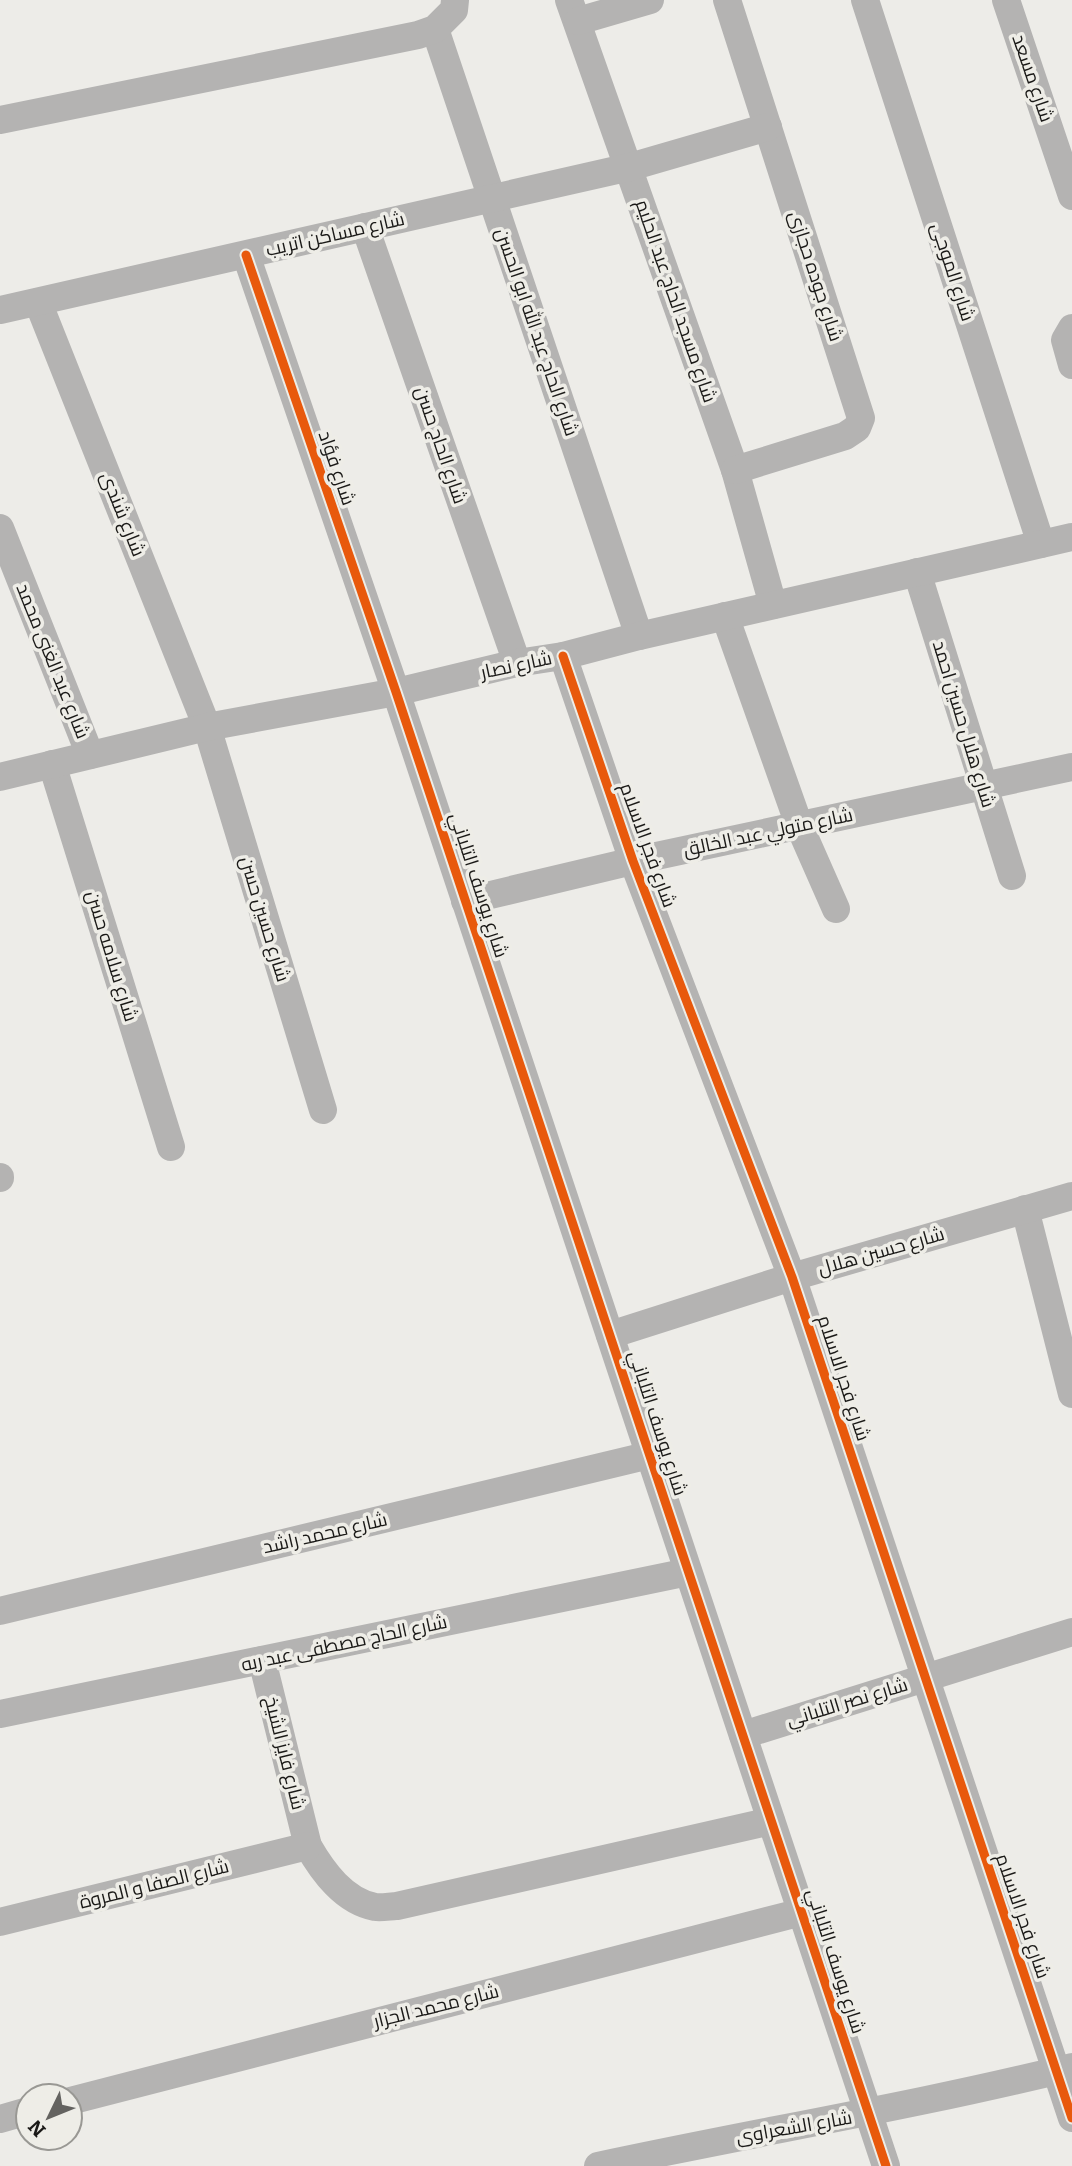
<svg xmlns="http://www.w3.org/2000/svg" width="1072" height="2166" font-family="Bitter,Cairo,serif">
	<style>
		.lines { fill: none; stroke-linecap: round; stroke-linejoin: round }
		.minor { stroke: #b4b3b2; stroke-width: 28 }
		.cycleway-casing { stroke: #eeede7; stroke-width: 13 }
		.cycleway { stroke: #e8590c; stroke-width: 9 }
		.labels { text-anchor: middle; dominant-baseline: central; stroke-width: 7; stroke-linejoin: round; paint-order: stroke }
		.street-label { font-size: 19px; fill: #1a1917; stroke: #eeede7 }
	</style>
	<rect width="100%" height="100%" fill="#edece8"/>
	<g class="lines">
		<g class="minor">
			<polyline points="569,0 735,470 773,605"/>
			<polyline points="727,0 861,418 857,428 845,436 735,470"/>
			<polyline points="865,0 1041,544"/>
			<polyline points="1006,0 1072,196"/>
			<polyline points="578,21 650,0"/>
			<polyline points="435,29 639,636"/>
			<polyline points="0,120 418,35 435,29 454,10 455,0"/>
			<polyline points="365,227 517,663"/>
			<polyline points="246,255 396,692 886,2166"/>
			<polyline points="38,302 207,727 323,1110"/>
			<polyline points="0,310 630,167 768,127"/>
			<polyline points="1072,328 1065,340 1072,365"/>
			<polyline points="0,528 90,755"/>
			<polyline points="917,572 1012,876"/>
			<polyline points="725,616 799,825 836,909"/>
			<polyline points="563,656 633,861 792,1277 1072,2118"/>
			<polyline points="52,764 171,1147"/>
			<polyline points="0,777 207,727 396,692 517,663 563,656 639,636 1072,537"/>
			<polyline points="465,901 633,861 1072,767"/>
			<polyline points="0,1177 0,1178"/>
			<polyline points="1025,1209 1072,1394"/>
			<polyline points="610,1335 792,1277 1072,1196"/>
			<polyline points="0,1611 650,1455"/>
			<path d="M262 1660 308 1846C323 1872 344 1901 375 1907 382 1908 391 1906 397 1906L771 1821"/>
			<polyline points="0,1714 688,1572"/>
			<polyline points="743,1735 1072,1632"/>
			<polyline points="0,1922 308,1846"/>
			<polyline points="70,2101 802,1912"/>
			<polyline points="0,2119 28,2111"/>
			<path d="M598 2166C756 2132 915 2106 1072 2067"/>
		</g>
		<g class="cycleway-casing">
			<g id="cycleway">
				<polyline points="246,255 396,692 886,2166"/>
				<polyline points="563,656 633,861 792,1277 1072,2118"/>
			</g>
		</g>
		<use href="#cycleway" class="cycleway"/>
	</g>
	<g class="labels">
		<g class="street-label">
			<text transform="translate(1033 78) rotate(71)">شارع مسعد</text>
			<text transform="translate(335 234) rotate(-13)">شارع مساكن اتريب</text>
			<text transform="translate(953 272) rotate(72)">شارع الموجى</text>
			<text transform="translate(816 276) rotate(72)">شارع جوده حجازى</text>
			<text transform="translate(676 301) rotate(71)">شارع مسجد الحاج عبد الحليم</text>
			<text transform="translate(537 332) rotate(71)">شارع الحاج عبد الله ابو الحسن</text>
			<text transform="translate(441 445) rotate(71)">شارع الحاج حسن</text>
			<text transform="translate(337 468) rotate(71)">شارع فؤاد</text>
			<text transform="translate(123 514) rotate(68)">شارع شندى</text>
			<text transform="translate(53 661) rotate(68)">شارع عبد الغنى محمد</text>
			<text transform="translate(516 665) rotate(-12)">شارع نصار</text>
			<text transform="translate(964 724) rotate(73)">شارع هلال حسين احمد</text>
			<text transform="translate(768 832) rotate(-12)">شارع متولي عبد الخالق</text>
			<text transform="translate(648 845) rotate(70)">شارع فجر الاسلام</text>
			<text transform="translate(479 885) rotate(72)">شارع يوسف التلباني</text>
			<text transform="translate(265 919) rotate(73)">شارع حسين حسن</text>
			<text transform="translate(112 956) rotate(73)">شارع سلامه حسن</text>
			<text transform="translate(881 1251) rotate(-16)">شارع حسين هلال</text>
			<text transform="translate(844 1378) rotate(72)">شارع فجر الاسلام</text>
			<text transform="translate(658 1423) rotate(72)">شارع يوسف التلباني</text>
			<text transform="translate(325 1533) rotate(-13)">شارع محمد راشد</text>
			<text transform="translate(344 1643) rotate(-12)">شارع الحاج مصطفى عبد ربه</text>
			<text transform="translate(847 1702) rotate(-17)">شارع نصر التلباني</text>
			<text transform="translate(285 1753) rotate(76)">شارع فايز الشيخ</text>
			<text transform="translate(154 1884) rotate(-14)">شارع الصفا و المروة</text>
			<text transform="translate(1023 1916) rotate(71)">شارع فجر الاسلام</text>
			<text transform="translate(836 1961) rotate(72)">شارع يوسف التلباني</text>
			<text transform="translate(436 2006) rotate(-14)">شارع محمد الجزار</text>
			<text transform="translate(794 2127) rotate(-10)">شارع الشعراوى</text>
		</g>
	</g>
	<g transform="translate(49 2117) rotate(227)"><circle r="33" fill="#eeede7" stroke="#999894" stroke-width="2"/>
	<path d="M0-5L12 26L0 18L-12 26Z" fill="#646360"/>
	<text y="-10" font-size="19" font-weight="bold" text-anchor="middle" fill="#1a1917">N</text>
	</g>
</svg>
